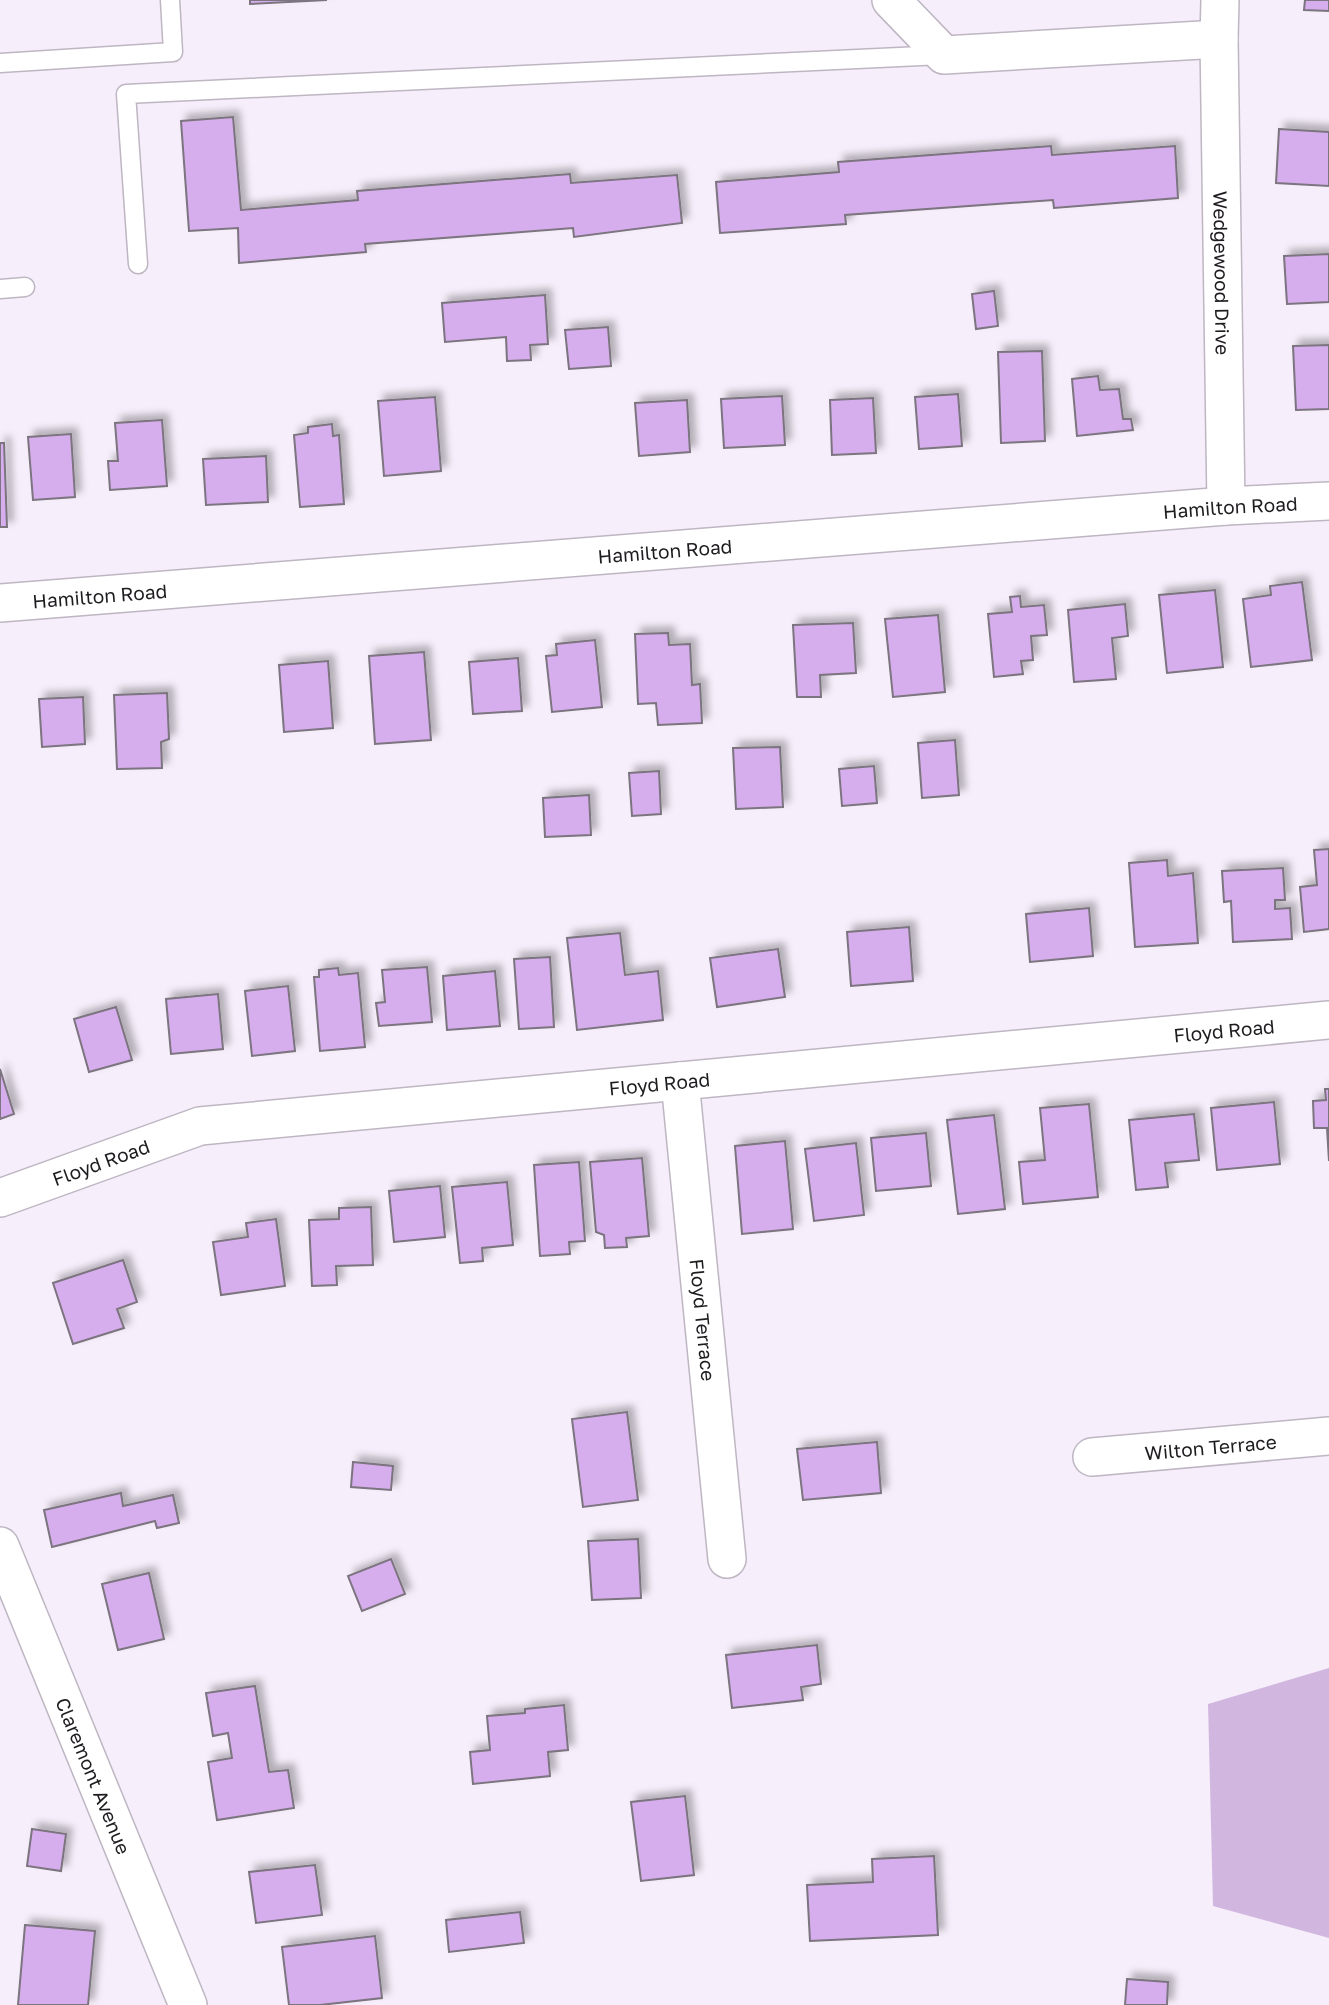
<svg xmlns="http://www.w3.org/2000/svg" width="1329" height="2005" font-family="'Golos Text',sans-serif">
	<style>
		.green { fill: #d1b7df }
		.building { fill: #d7aeed; stroke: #7b747f; stroke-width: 2; filter: url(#shadow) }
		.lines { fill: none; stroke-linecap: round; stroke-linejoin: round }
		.lane-casing { stroke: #beb6c2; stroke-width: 21 }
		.street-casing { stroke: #beb6c2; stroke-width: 40 }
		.lane { stroke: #fff; stroke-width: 18 }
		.street { stroke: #fff; stroke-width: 37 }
		.labels { text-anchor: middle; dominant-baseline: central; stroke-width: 5; stroke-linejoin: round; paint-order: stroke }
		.street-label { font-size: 19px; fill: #1f1c20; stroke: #f6eefa }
	</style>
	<defs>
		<filter id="shadow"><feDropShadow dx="6" dy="-6" stdDeviation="3.5" flood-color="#0004"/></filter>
	</defs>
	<rect width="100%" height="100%" fill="#f6eefa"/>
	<polygon class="green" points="1329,1668 1329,1938 1213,1906 1208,1704"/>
	<g class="building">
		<polygon points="250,0 327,0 250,4"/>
		<polygon points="1305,0 1329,0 1329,11 1304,10"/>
		<polygon points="233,117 241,210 358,200 357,191 570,174 571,183 677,175 682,223 574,237 573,228 365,244 366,252 239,263 238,228 189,231 181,121"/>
		<polygon points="1279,129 1329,132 1329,186 1276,183"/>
		<polygon points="1051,146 1052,155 1175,146 1178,198 1054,208 1053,200 845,215 846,224 720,233 716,182 839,172 838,162"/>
		<polygon points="1329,254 1329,302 1287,304 1284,256"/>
		<polygon points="994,291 998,326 976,329 972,294"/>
		<polygon points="545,295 548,344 530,345 531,360 507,361 506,337 445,342 442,303"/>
		<polygon points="608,327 611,366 569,369 565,330"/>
		<polygon points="1329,345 1329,409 1296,410 1293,346"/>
		<polygon points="1042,351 1045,441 1001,443 998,352"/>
		<polygon points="1098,376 1100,390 1119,389 1123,419 1131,419 1133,430 1077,436 1072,379"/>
		<polygon points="958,394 962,446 919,449 915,397"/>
		<polygon points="782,396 785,445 724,448 721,399"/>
		<polygon points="435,397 441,471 384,476 378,401"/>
		<polygon points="873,398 876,453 832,455 830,400"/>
		<polygon points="687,400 690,452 639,456 635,403"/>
		<polygon points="162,420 167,486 110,490 108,461 118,461 115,423"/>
		<polygon points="332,424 333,436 339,435 344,504 300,507 294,435 308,433 308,427"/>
		<polygon points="71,434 75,497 33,500 28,437"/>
		<polygon points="0,443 4,443 7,527 0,527"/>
		<polygon points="266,456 268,502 206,505 203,459"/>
		<polygon points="1302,582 1312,660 1251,667 1243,599 1271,595 1270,586"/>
		<polygon points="1215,590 1223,667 1167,673 1159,595"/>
		<polygon points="1020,596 1021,607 1044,605 1047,635 1031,636 1033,660 1021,661 1023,674 994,677 988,614 1012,612 1010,597"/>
		<polygon points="1125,604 1128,636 1112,638 1116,679 1074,682 1068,610"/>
		<polygon points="938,615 945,692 893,697 885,619"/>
		<polygon points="853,623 856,673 820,675 821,697 797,697 793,625"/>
		<polygon points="668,633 669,645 690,644 692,685 700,684 702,723 658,725 656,703 638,704 635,634"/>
		<polygon points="595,640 602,707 552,712 546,656 557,655 556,644"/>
		<polygon points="424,652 431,740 375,744 369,656"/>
		<polygon points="518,658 522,711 473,714 469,662"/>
		<polygon points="328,661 333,728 284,732 279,665"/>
		<polygon points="167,693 169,739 161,742 162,768 117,769 114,695"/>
		<polygon points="83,697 85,744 42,747 39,699"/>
		<polygon points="955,740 959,795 922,798 918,743"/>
		<polygon points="780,747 783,807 736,809 733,748"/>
		<polygon points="874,766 877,803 842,806 839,769"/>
		<polygon points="659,771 661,814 632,816 629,773"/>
		<polygon points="589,795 591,835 545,837 543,798"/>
		<polygon points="1329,849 1329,929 1304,932 1300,887 1317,885 1314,850"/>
		<polygon points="1167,860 1168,876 1193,873 1198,943 1135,947 1129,863"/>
		<polygon points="1283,868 1285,900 1275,900 1275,909 1290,908 1292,939 1233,942 1231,901 1224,902 1222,871"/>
		<polygon points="1089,908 1093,956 1030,962 1026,914"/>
		<polygon points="909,927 913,981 851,986 847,932"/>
		<polygon points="620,933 625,975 658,971 663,1020 577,1030 567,938"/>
		<polygon points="778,949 785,997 717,1007 710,958"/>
		<polygon points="550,957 554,1027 519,1029 514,959"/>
		<polygon points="427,967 432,1022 379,1026 376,1003 385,1002 382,970"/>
		<polygon points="338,968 339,975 358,973 365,1047 320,1051 314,977 319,977 319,970"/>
		<polygon points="495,971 500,1026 447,1030 443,976"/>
		<polygon points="288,986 295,1051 252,1056 245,991"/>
		<polygon points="218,994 223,1049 171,1054 166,999"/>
		<polygon points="116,1007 132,1060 89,1072 74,1019"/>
		<polygon points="0,1069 14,1114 0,1119"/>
		<polygon points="1325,1089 1329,1089 1329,1161 1327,1128 1314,1128 1313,1101 1326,1100"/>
		<polygon points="1274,1102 1280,1164 1217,1170 1211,1108"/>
		<polygon points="1089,1104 1098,1197 1023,1204 1019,1162 1045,1160 1040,1108"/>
		<polygon points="1194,1114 1199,1160 1165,1163 1168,1187 1136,1190 1129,1120"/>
		<polygon points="994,1115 1005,1209 958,1214 947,1120"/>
		<polygon points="926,1133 931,1186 876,1191 871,1138"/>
		<polygon points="785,1141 793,1229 742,1234 735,1146"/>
		<polygon points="856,1143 864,1215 814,1221 805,1149"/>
		<polygon points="642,1158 649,1236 626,1238 627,1247 605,1248 604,1235 596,1232 590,1162"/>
		<polygon points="579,1162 585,1241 569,1242 570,1254 540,1256 534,1165"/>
		<polygon points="507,1182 513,1245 482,1248 483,1261 460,1263 452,1187"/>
		<polygon points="440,1186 445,1237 394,1242 389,1191"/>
		<polygon points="371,1207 373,1265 336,1266 337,1285 312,1286 309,1220 339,1219 339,1208"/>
		<polygon points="276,1219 285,1286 221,1295 213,1242 248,1237 246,1223"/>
		<polygon points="123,1260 137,1302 117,1309 124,1328 73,1344 53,1283"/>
		<polygon points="627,1412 638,1500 583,1507 572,1419"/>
		<polygon points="877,1442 881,1493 803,1500 797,1449"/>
		<polygon points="353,1462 393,1466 391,1490 351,1487"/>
		<polygon points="121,1493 123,1506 173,1495 179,1523 157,1528 155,1521 52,1547 44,1510"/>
		<polygon points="638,1539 641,1598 592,1600 588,1541"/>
		<polygon points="391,1559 405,1594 362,1611 348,1576"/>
		<polygon points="149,1573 164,1639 118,1650 102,1584"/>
		<polygon points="817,1645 821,1684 801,1687 803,1700 732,1708 726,1655"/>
		<polygon points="255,1686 269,1772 288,1770 294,1808 217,1820 208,1762 232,1758 228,1733 213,1736 206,1693"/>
		<polygon points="564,1705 568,1750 548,1752 550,1776 473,1784 470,1752 490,1750 487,1716 525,1713 525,1709"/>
		<polygon points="685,1796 694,1875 641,1881 631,1802"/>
		<polygon points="32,1829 66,1834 61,1871 27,1866"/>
		<polygon points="934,1856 938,1935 810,1941 807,1885 873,1882 872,1859"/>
		<polygon points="315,1865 322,1915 256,1923 249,1872"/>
		<polygon points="520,1912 524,1943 449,1952 446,1920"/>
		<polygon points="25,1925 95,1931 88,2005 18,2005"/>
		<polygon points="375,1936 382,1998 320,2005 289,2005 282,1947"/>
		<polygon points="1127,1979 1168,1982 1167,2005 1125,2005"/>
	</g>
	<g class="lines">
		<g class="lane-casing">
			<g id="lane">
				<polyline points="0,63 173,52 170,0"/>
				<polyline points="138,264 126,94 942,55"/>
				<polyline points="0,289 25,287"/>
			</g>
		</g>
		<g class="street-casing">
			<g id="street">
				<polyline points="891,0 944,55 1219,39"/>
				<path id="s1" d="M1220 0 1219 39 1226 506"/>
				<path id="s2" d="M0 603 1226 506 1329 501"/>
				<path id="s3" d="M680 1081 727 1559"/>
				<path id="s4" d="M0 1198 200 1126 1329 1020"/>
				<path id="s5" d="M1092 1457 1329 1436"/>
				<path id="s6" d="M0 1546 188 2005"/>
			</g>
		</g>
		<use href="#lane" class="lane"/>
		<use href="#street" class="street"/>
	</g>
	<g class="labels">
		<g class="street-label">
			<text stroke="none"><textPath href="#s1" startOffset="273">Wedgewood Drive</textPath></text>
			<text stroke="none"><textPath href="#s2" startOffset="1234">Hamilton Road</textPath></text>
			<text stroke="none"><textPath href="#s2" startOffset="667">Hamilton Road</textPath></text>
			<text stroke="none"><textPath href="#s2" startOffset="100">Hamilton Road</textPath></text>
			<text stroke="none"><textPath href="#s4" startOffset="1241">Floyd Road</textPath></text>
			<text stroke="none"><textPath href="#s4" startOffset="674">Floyd Road</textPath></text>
			<text stroke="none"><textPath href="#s4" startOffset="107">Floyd Road</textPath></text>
			<text stroke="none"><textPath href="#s3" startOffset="240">Floyd Terrace</textPath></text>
			<text stroke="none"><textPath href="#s5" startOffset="119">Wilton Terrace</textPath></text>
			<text stroke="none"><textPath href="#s6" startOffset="248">Claremont Avenue</textPath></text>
		</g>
	</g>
</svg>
